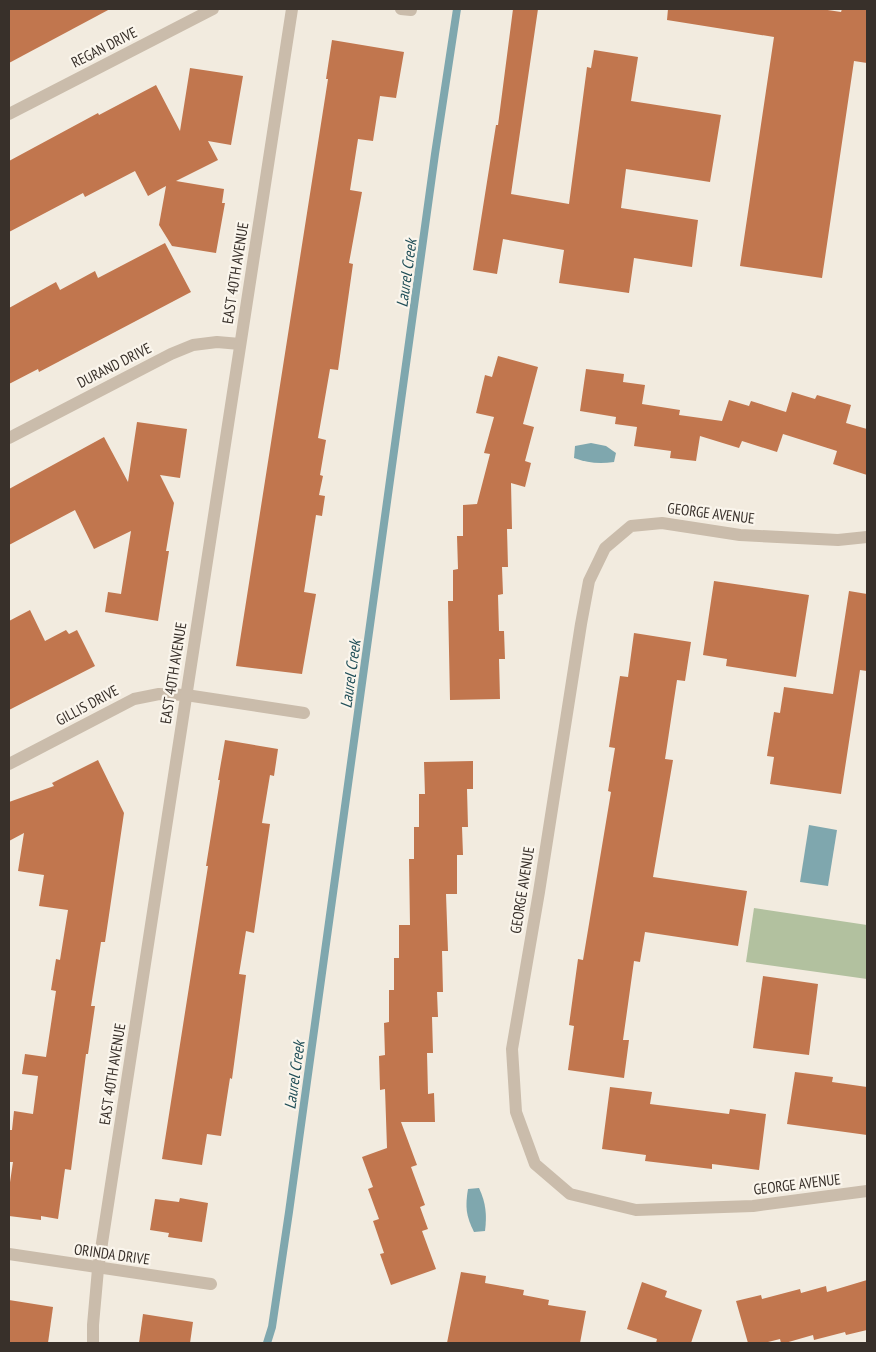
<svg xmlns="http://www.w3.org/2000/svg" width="876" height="1352" font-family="'PT Sans Narrow',sans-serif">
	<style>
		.green { fill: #b2c19f }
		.water { fill: #7fa7ae }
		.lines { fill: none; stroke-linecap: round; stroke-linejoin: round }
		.stream { stroke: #7fa7ae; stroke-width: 8 }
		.building { fill: #c1764e }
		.minor { stroke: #cabcab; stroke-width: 12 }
		.labels { text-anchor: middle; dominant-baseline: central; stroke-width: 4.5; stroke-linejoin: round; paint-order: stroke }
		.street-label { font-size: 15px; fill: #38302a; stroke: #faf5ec }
		.water-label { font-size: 16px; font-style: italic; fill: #214f58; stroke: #faf5ec }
	</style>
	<rect width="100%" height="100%" fill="#f2ebdf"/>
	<polygon class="green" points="754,908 867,925 867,979 746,962"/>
	<g class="water">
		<path d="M591 443 606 446 616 453 614 462C599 464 588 463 574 458L575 446Z"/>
		<polygon points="809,825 837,830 828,886 800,882"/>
		<path d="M479 1188C486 1203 487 1215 485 1231L474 1232C466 1216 465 1207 468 1189Z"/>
	</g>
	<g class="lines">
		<polyline class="stream" points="267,1343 272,1327 289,1212 435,154 457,9"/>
	</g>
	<g class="building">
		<polygon points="9,9 110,9 9,63"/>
		<polygon points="513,9 538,9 511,194 569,204 587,67 591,68 594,50 638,57 631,101 721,115 710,182 626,169 621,208 698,220 692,267 634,258 629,293 559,283 564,250 503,239 497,274 473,270 496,125 498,125"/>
		<polygon points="668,9 821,9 841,12 842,9 867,9 867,63 854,61 822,278 740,266 774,37 667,20"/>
		<polygon points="332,40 404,52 396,98 380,96 373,141 358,139 350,190 362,192 349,263 353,264 338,370 330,369 318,438 326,440 320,475 323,476 319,495 325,496 322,516 316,515 304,592 316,594 302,674 236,666 328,79 326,79"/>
		<polygon points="190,68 243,76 231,145 208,141 218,160 176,181 224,189 222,203 225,203 216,253 172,246 159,225 166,186 148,196 135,171 85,197 83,193 9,232 9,161 98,113 99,115 156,85 180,131"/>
		<polygon points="165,243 191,292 39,372 38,369 9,384 9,308 56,282 60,290 95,271 98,278"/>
		<polygon points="498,356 538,367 523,424 534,427 525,461 531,463 525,487 511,483 512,529 507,529 508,567 502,567 503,594 498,595 499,631 504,631 505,659 499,659 500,699 450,700 448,601 453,601 453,570 458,569 457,536 463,536 463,505 477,504 490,454 484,453 494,417 476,413 485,375 492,377"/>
		<polygon points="586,369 624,374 623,382 645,385 642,404 680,410 679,415 722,421 729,400 749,406 751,401 786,412 792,392 815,399 817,395 851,405 846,423 867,429 867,475 833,464 837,451 783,434 777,452 742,441 739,448 700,436 696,461 670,458 671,451 634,446 637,427 615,424 616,417 580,411"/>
		<polygon points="137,422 187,429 180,478 160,475 174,503 166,551 169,551 158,621 105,612 108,592 121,594 131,531 94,549 75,510 9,545 9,489 104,437 128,482"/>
		<polygon points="714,581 809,595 796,677 726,666 727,659 703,655"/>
		<polygon points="849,591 867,594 867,671 860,670 841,794 770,784 774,757 767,756 774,712 780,713 784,687 833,694"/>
		<polygon points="30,610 45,641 66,630 69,634 77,630 95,666 9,710 9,621"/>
		<polygon points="634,633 691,642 685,681 677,680 665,759 673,760 653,877 747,891 738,946 645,932 640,962 634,961 623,1040 629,1040 624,1078 568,1070 574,1026 569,1025 578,959 583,960 611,792 608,791 615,748 609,747 620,676 628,677"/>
		<polygon points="225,740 278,749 274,776 270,775 262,823 270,824 254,933 246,931 239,974 246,975 232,1079 230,1078 221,1136 207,1134 202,1165 162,1159 208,866 206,866 220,780 218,780"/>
		<polygon points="98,760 124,813 105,942 101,942 91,1006 95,1006 88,1054 86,1054 71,1170 65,1169 58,1219 41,1216 41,1220 9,1216 9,1189 13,1162 9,1162 9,1130 12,1130 14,1111 33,1114 38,1076 22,1074 25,1054 46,1057 56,991 51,990 56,959 60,960 68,910 39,906 44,875 18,871 24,833 9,841 9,802 54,786 52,783"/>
		<polygon points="473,761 473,789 467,789 468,827 462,827 463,855 457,855 457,894 446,894 448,951 442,951 443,992 437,992 438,1017 432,1017 433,1053 427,1053 428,1094 434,1093 435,1122 401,1122 417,1165 411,1167 425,1205 420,1207 428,1229 422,1231 436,1269 391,1285 380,1254 384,1253 373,1221 379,1219 368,1189 373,1187 362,1157 387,1148 385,1089 380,1090 379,1056 385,1055 384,1023 389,1022 389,990 394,990 394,958 399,958 399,925 410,925 409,859 414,859 414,827 419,827 419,794 425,794 424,762"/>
		<polygon points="763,976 818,984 809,1055 753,1048"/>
		<polygon points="795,1072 833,1077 832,1082 867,1087 867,1135 787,1124"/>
		<polygon points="610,1087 652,1092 650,1104 729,1114 730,1109 766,1114 759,1170 712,1164 712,1169 645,1161 646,1155 602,1149"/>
		<polygon points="180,1198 208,1203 202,1242 168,1237 169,1233 150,1230 155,1199 179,1202"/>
		<polygon points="461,1272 486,1276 485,1283 524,1290 523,1295 549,1300 548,1305 586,1311 580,1343 447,1343"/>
		<polygon points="867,1280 867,1330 846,1335 845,1332 814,1340 813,1335 785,1343 781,1343 780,1339 764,1343 748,1343 736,1301 761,1295 762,1299 800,1289 801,1293 826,1286 827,1292"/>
		<polygon points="642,1282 667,1291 665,1297 702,1310 691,1343 656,1343 657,1339 627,1329"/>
		<polygon points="9,1300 53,1307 48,1343 9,1343"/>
		<polygon points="143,1314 193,1322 190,1343 139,1343"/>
	</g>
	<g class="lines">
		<g class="minor">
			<polyline points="401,9 411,10"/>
			<polyline points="9,114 213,9"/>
			<polyline points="9,438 171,354 193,345 217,342 240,344"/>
			<polyline points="867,537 838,540 740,535 662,523 631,526 605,548 589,581 581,624 539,892 512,1049 516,1112 535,1164 570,1194 636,1210 753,1206 867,1191"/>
			<polyline points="9,764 134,699 159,694 186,695 304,713"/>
			<polyline points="9,1254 211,1284"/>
			<polyline points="93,1343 93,1325 98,1269 292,9"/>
		</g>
	</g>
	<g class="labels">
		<g class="street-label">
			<text transform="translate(104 47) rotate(-27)">REGAN DRIVE</text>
			<text transform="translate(235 273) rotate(-81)">EAST 40TH AVENUE</text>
			<text transform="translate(114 365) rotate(-27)">DURAND DRIVE</text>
			<text transform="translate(711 513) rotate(7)">GEORGE AVENUE</text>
			<text transform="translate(173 673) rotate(-81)">EAST 40TH AVENUE</text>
			<text transform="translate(87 705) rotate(-28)">GILLIS DRIVE</text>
			<text transform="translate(522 890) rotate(-81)">GEORGE AVENUE</text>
			<text transform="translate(112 1074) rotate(-81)">EAST 40TH AVENUE</text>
			<text transform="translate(797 1184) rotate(-7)">GEORGE AVENUE</text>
			<text transform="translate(112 1254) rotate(8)">ORINDA DRIVE</text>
		</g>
		<g class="water-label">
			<text transform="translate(406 273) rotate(-82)">Laurel Creek</text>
			<text transform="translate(350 674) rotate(-82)">Laurel Creek</text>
			<text transform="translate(294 1075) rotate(-82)">Laurel Creek</text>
		</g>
	</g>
	<rect width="876" height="1352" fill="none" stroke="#38302a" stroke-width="20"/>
</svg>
